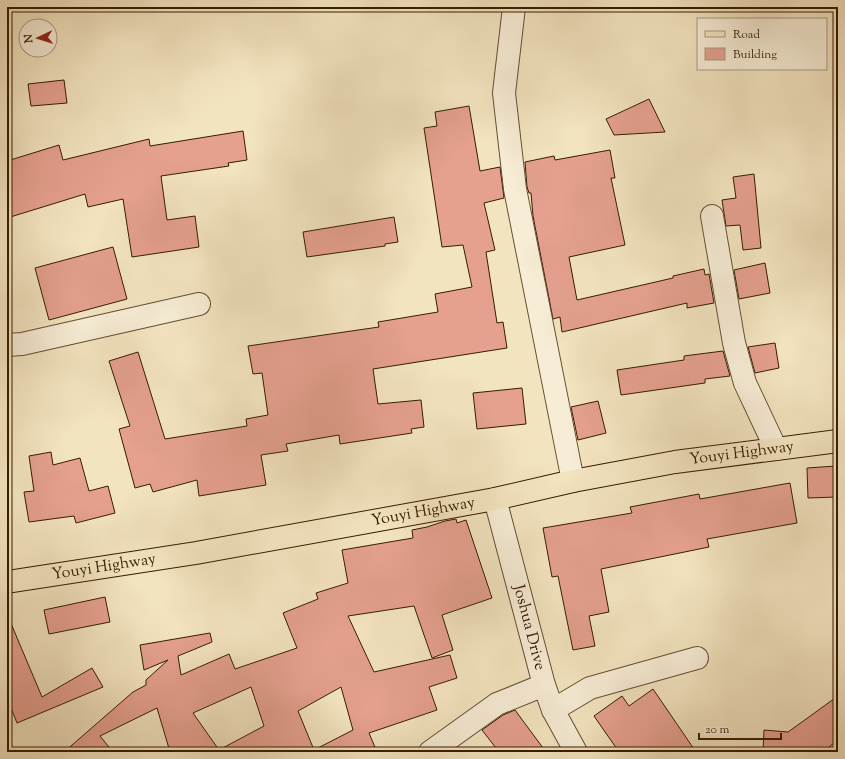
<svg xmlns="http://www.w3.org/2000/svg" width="845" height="759" font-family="'Sorts Mill Goudy',serif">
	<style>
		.building { fill: #e5a08f; stroke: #361c00; fill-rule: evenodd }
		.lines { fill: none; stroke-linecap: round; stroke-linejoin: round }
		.minor-casing { stroke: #654e30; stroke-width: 24 }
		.major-casing { stroke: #361c00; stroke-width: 24 }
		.minor { stroke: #f7edd6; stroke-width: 22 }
		.major { stroke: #f3e4c0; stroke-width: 22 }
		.labels { text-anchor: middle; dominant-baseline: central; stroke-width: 4; stroke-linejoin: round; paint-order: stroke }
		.street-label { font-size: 16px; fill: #361c00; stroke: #f7edd6 }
	</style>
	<rect width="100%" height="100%" fill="#f3e4c0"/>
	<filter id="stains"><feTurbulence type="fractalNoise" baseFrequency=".005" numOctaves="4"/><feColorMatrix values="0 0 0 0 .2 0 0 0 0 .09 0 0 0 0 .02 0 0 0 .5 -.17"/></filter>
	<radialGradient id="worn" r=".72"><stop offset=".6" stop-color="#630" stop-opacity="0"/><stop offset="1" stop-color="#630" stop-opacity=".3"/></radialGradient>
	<g class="building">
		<polygon points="64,80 67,103 31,106 28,84"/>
		<polygon points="649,99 665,132 614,135 606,119"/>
		<polygon points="469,106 480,171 500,167 504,198 484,203 495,250 486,252 497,323 503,322 507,348 373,369 378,404 421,400 424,427 411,429 412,433 340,444 339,435 286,444 288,451 261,455 266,485 199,496 197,480 153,492 150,484 135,488 119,429 130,426 109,361 138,352 165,439 247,426 246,419 268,415 262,373 253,374 248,346 379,327 378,322 438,312 435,294 472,287 463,245 442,247 424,128 437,126 435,112"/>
		<polygon points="243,131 247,160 228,163 229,166 161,176 167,220 195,216 199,247 132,257 123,199 88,207 85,194 7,218 7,161 59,145 63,160 149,139 150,146"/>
		<polygon points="610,150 615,178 611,178 625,245 569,257 577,300 673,278 673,276 704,269 705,275 709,274 714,303 687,308 687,303 562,332 560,317 553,319 533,216 531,193 529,193 527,187 525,162 554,156 555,160"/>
		<polygon points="754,174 761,248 743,250 740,225 726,226 722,200 736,198 733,177"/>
		<polygon points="394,217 398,242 385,244 385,246 307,257 303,232"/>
		<polygon points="113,247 127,299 49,320 35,268"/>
		<polygon points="765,263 770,293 739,299 734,270"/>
		<polygon points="775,343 779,368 755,373 748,347"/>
		<polygon points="723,351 730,376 705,379 705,383 621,395 617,370 684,360 684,356"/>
		<polygon points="522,388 526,424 477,429 473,393"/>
		<polygon points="598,401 606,433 578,440 571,407"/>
		<polygon points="51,452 53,465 80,458 89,491 108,486 115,513 76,523 74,516 29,522 24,492 34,491 29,456"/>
		<polygon points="836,466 837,497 808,498 807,468"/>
		<polygon points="790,483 797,523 707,539 709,547 601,569 609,612 589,616 595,646 573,650 558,576 552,577 543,528 632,513 630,507 699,494 700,499"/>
		<path d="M456 519 457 523 466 520 492 598 442 615 453 650 432 658 414 606 348 616 374 672 450 655 457 678 429 687 437 710 369 733 377 752H170L157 708 100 736 113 752H64L133 692 146 685V680L168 660 144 670 140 645 210 633 212 642 178 656 181 675 229 654 235 669 297 648 283 613 318 599 316 593 348 583 342 550 413 538 412 530 427 527 445 521ZM251 687 264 726 219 750 193 713ZM341 687 353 730 314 750 298 711Z"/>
		<polygon points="105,597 110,622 49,634 44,610"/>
		<polygon points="7,614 42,697 92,668 103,687 17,723 7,698"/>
		<polygon points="653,689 696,752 619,752 594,716 622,696 629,706"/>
		<polygon points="838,696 838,740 830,746 830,752 761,752 763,751 764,730 788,732"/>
		<polygon points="515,710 546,752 499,752 482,730 503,715"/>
	</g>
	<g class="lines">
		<g class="minor-casing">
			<g id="minor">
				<polyline points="514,7 504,93 515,189 573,481"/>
				<polyline points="712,216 734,343 745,383 776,449"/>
				<polyline points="7,345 22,344 199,304"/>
				<path id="s1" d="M495 499 544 685 553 710 576 752"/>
				<polyline points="553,710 590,688 697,658"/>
				<polyline points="430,752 497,704 544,685"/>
			</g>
		</g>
		<g class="major-casing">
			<g id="major">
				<path id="s2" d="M7 582 196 553 495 499 573 481 675 462 838 441"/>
			</g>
		</g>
		<use href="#minor" class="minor"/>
		<use href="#major" class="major"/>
	</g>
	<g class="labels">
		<g class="street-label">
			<text stroke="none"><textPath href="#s2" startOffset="746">Youyi Highway</textPath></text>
			<text stroke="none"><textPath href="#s2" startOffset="422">Youyi Highway</textPath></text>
			<text stroke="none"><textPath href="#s2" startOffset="98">Youyi Highway</textPath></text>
			<text stroke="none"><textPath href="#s1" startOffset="133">Joshua Drive</textPath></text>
		</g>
	</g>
	<rect width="845" height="759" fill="none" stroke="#f3e4c0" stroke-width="24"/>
	<rect x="8" y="8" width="829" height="743" fill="none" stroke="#361c00" stroke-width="2"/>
	<rect x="12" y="12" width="821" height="735" fill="none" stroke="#361c00"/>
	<rect x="697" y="18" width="130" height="52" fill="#f7edd6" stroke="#aa9980"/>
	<rect x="705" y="31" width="20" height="6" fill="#f3e4c0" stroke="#aa9980"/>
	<text x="733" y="38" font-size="12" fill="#361c00">Road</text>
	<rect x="705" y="48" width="20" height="12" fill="#e5a08f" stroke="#aa9980"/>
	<text x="733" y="58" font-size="12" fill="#361c00">Building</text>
	<g transform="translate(38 38) rotate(266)"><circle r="19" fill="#f7edd6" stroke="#aa9980"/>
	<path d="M0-3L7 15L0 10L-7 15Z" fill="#8f2418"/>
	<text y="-6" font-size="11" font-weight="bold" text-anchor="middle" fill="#361c00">N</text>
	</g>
	<path d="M699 733v6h82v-6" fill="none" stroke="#361c00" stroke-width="2"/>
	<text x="705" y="733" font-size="12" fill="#361c00" stroke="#f7edd6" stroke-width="3" paint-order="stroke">20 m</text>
	<rect width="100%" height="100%" filter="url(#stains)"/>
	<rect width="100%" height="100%" fill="url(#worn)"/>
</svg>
